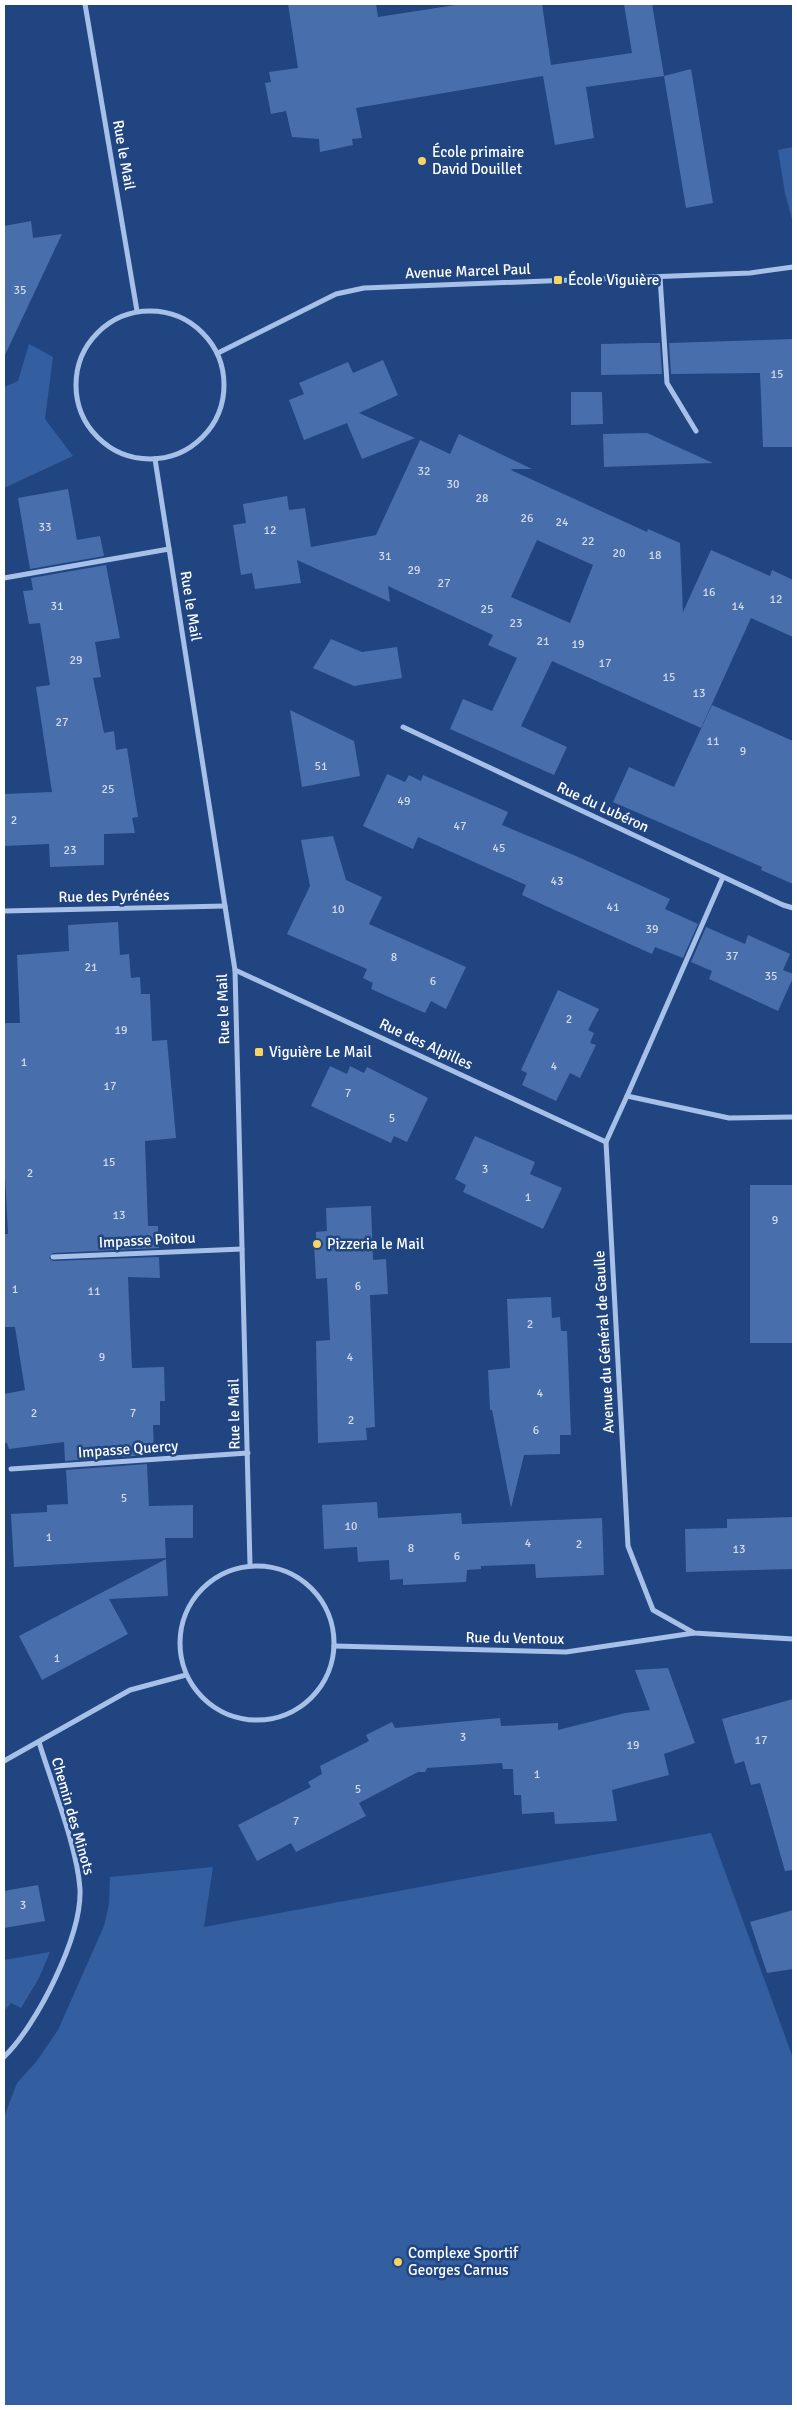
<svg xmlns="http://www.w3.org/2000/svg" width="797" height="2410" font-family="Signika,sans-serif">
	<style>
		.green { fill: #335ea0 }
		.building { fill: #486fab; fill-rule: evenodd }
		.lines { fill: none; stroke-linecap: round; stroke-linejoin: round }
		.street { stroke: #a6c0e8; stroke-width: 5 }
		.poi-dot { fill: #f6d466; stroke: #204581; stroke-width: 2 }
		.labels { text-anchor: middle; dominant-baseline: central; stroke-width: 5; stroke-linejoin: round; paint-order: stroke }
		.number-label { font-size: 12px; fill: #d1dbea }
		.poi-label { font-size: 15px; fill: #fff; stroke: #204581; text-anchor: start }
		.street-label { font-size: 15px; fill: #fff; stroke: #204581 }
	</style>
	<rect width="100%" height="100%" fill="#204581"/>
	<g class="green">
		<polygon points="793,147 793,223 785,193 778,150"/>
		<polygon points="29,344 53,357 45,419 73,456 4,488 4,387 18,381"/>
		<polygon points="711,1833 793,2058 793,2406 4,2406 4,2117 17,2083 36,2062 58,2030 104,1926 109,1904 110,1877 213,1867 204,1927"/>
		<polygon points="50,1952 39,1978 21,2008 11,2003 4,2011 4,1960"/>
	</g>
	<g class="building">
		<polygon points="288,4 376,4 378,17 462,4 542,4 551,65 632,53 624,4 652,4 664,76 586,87 594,138 555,145 543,76 356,108 362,138 352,139 353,145 320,152 319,139 292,137 286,111 271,114 265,83 271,82 269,72 298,68"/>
		<polygon points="691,69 713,203 686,208 664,76"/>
		<polygon points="31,221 33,238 62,234 4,357 4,226"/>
		<polygon points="793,339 793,447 763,447 760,373 671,374 669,343"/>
		<polygon points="645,343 660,343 662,374 601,375 601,344"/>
		<polygon points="383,360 398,395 359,413 415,438 362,459 347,423 304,440 289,400 304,394 299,383 348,362 353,373"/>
		<polygon points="571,392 602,392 603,424 571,425"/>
		<polygon points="647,433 713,463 604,467 603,434"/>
		<path d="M459 434 532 469H511L513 471 647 532 648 529 680 543 683 612 711 550 770 576 772 570 793 580V637L751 618 701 728 552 661 521 726 567 747 554 775 450 729 463 699 492 711 517 658 488 645 493 635 388 586 390 602 297 560 301 583 255 589 252 573 241 575 233 525 246 523 243 504 287 496 289 510 305 508 311 547 376 535 420 440 450 454ZM537 540 593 565 570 623 511 597Z"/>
		<polygon points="68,489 77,540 100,536 104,556 30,569 18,498"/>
		<polygon points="106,565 120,638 95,642 101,677 93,678 104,733 114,731 116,750 127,748 138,817 132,818 135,833 104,834 104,865 50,867 49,844 4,846 4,794 52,792 36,687 50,685 40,623 29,624 23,591 33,590 31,578"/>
		<polygon points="331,639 362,652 397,647 402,678 354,686 313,668"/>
		<polygon points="712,705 793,741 793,884 761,870 762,867 613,802 629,767 674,787"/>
		<polygon points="290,710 354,741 360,776 302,787"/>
		<polygon points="387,774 405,782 409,775 421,781 423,775 508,812 502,825 576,856 670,899 665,909 698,924 683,958 655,947 652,954 583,923 522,895 526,885 418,837 413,849 363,826"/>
		<polygon points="333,836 346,880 382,897 369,924 466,967 446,1009 431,1001 425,1013 371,989 373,983 363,978 367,969 287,934 310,886 301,840"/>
		<polygon points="118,922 120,955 129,954 131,978 140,977 141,994 150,994 152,1041 167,1040 176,1138 145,1141 148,1226 158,1226 159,1248 53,1253 49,1258 53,1261 159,1257 160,1278 128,1277 129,1302 132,1368 164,1367 165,1401 160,1401 160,1425 153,1425 154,1452 147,1452 147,1455 65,1461 64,1442 9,1449 7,1443 4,1443 4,1394 25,1390 15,1327 4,1327 4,1234 8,1234 4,1155 4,1023 20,1023 17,955 69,951 68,925"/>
		<polygon points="706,927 745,944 748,935 790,954 783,970 793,974 793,978 778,1011 709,979 712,971 691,962"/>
		<polygon points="558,990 599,1009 588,1030 594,1033 590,1043 596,1045 580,1078 570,1073 556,1101 522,1085 527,1073 521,1070"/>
		<polygon points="330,1066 347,1074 350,1066 364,1073 367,1067 428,1098 407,1142 394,1136 391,1143 311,1106"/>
		<polygon points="475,1136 535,1162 530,1174 562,1188 543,1229 463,1192 466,1185 455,1179"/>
		<rect x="750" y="1185" width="43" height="158"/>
		<polygon points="371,1206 373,1260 386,1259 388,1294 370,1295 375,1427 366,1428 367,1440 318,1443 316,1341 330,1340 327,1278 316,1279 314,1243 316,1243 316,1232 327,1231 326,1208"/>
		<polygon points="551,1297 552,1318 560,1317 561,1331 567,1331 571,1435 560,1435 560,1454 524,1455 511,1508 492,1410 490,1410 488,1370 510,1368 507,1299"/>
		<polygon points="147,1464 149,1506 193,1505 193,1538 165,1538 166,1558 14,1567 11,1514 47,1512 47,1505 68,1504 66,1470"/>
		<polygon points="377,1502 378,1518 461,1513 462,1524 602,1518 604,1575 536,1578 535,1564 481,1566 481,1569 467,1570 466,1582 403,1585 403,1579 390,1580 389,1560 358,1562 357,1547 324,1549 322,1505"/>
		<polygon points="793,1517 793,1569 686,1572 685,1529 727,1528 727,1519"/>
		<polygon points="166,1559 168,1596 109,1599 128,1634 42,1680 19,1636"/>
		<polygon points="668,1668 695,1743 664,1754 669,1775 612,1790 617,1821 555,1824 554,1812 522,1814 521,1795 514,1795 513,1769 503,1769 502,1763 427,1768 425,1772 418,1772 359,1803 366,1816 296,1852 291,1843 257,1861 238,1825 311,1787 308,1782 322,1774 320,1766 369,1741 366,1735 392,1722 395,1728 500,1718 501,1726 558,1723 558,1730 625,1713 650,1710 635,1670"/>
		<polygon points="793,1699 793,1870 785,1871 760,1783 751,1785 744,1761 735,1764 722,1719"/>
		<polygon points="38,1885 45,1921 4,1928 4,1891"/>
		<polygon points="793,1910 793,1969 767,1973 750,1922"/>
	</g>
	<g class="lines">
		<g class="street">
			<polyline points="85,4 137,311"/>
			<polyline points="660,277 667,383 696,431"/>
			<circle cx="150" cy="385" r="74"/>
			<polyline points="218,353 336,294 364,288 750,273 793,267"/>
			<polyline points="155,459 235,970 250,1565"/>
			<polyline points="4,578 169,549"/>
			<polyline points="403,727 783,905 793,908"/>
			<polyline points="4,911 225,906"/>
			<polyline points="235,970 606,1142"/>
			<polyline points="627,1096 723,877"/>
			<polyline points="793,1117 729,1118 627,1096 606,1142 628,1546 653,1610 694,1633 793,1639"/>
			<polyline points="53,1257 242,1249"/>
			<polyline points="11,1469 248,1453"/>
			<circle cx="257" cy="1643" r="77"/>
			<polyline points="334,1646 566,1652 694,1633"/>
			<polyline points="4,1761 130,1690 186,1675"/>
			<path d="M4 2057C37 2025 82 1936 80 1889 77 1846 52 1785 39 1742"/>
		</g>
	</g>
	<g class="poi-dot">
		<circle cx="422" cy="161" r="5"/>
		<rect x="553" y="275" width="10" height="10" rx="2.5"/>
		<rect x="254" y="1047" width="10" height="10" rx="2.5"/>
		<circle cx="317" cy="1244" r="5"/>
		<circle cx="398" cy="2262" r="5"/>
	</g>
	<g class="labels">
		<g class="number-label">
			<text x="20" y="290">35</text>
			<text x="777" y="374">15</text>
			<text x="424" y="471">32</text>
			<text x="453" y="484">30</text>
			<text x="482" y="498">28</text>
			<text x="527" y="518">26</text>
			<text x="562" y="522">24</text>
			<text x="45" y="527">33</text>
			<text x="270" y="530">12</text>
			<text x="588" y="541">22</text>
			<text x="619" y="553">20</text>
			<text x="655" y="555">18</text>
			<text x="385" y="556">31</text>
			<text x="414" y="570">29</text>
			<text x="444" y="583">27</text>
			<text x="709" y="592">16</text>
			<text x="776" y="599">12</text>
			<text x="57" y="606">31</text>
			<text x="738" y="606">14</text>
			<text x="487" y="609">25</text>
			<text x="516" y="623">23</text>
			<text x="543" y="641">21</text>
			<text x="578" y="644">19</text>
			<text x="76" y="660">29</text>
			<text x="605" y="663">17</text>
			<text x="669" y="677">15</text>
			<text x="699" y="693">13</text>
			<text x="62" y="722">27</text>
			<text x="713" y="741">11</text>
			<text x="743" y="751">9</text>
			<text x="321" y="766">51</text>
			<text x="108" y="789">25</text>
			<text x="404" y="801">49</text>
			<text x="14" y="820">2</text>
			<text x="460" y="826">47</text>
			<text x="499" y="848">45</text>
			<text x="70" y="850">23</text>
			<text x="557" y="881">43</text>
			<text x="613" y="907">41</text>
			<text x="338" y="909">10</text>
			<text x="652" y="929">39</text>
			<text x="732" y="956">37</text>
			<text x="394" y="957">8</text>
			<text x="91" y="967">21</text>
			<text x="771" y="976">35</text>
			<text x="433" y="981">6</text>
			<text x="569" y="1019">2</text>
			<text x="121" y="1030">19</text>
			<text x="24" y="1062">1</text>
			<text x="554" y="1066">4</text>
			<text x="110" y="1086">17</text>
			<text x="348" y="1093">7</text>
			<text x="392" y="1118">5</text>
			<text x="109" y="1162">15</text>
			<text x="485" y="1169">3</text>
			<text x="30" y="1173">2</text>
			<text x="528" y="1197">1</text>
			<text x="119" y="1215">13</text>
			<text x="775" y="1220">9</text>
			<text x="358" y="1286">6</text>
			<text x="15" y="1289">1</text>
			<text x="94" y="1291">11</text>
			<text x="530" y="1324">2</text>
			<text x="102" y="1357">9</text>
			<text x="350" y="1357">4</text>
			<text x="540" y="1393">4</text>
			<text x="34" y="1413">2</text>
			<text x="133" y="1413">7</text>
			<text x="351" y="1420">2</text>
			<text x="536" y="1430">6</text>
			<text x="124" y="1498">5</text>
			<text x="351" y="1526">10</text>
			<text x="49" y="1537">1</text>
			<text x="528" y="1543">4</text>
			<text x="579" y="1544">2</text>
			<text x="411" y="1548">8</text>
			<text x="739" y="1549">13</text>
			<text x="457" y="1556">6</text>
			<text x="57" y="1658">1</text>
			<text x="463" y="1737">3</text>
			<text x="761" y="1740">17</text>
			<text x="633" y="1745">19</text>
			<text x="537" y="1774">1</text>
			<text x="358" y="1789">5</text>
			<text x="296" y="1821">7</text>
			<text x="23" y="1905">3</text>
		</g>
		<g class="poi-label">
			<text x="432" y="152">École primaire<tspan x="432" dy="17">David Douillet</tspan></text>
			<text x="568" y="280">École Viguière</text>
			<text x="269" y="1052">Viguière Le Mail</text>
			<text x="327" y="1244">Pizzeria le Mail</text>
			<text x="408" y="2253">Complexe Sportif<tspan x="408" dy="17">Georges Carnus</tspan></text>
		</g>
		<g class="street-label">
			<text transform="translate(124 155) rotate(80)">Rue le Mail</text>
			<text transform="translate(468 271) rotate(-2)">Avenue Marcel Paul</text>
			<text transform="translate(191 606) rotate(81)">Rue le Mail</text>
			<text transform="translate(603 807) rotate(25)">Rue du Lubéron</text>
			<text transform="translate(114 896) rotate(-1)">Rue des Pyrénées</text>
			<text transform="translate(223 1009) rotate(-92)">Rue le Mail</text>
			<text transform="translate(426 1044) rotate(25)">Rue des Alpilles</text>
			<text transform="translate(147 1240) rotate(-3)">Impasse Poitou</text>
			<text transform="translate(604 1342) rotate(-93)">Avenue du Général de Gaulle</text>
			<text transform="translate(234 1414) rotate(-91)">Rue le Mail</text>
			<text transform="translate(128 1449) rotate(-4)">Impasse Quercy</text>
			<text transform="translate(515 1638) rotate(1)">Rue du Ventoux</text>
			<text transform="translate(73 1816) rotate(74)">Chemin des Minots</text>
		</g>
	</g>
	<rect width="797" height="2410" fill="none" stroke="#ffffff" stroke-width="10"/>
</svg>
